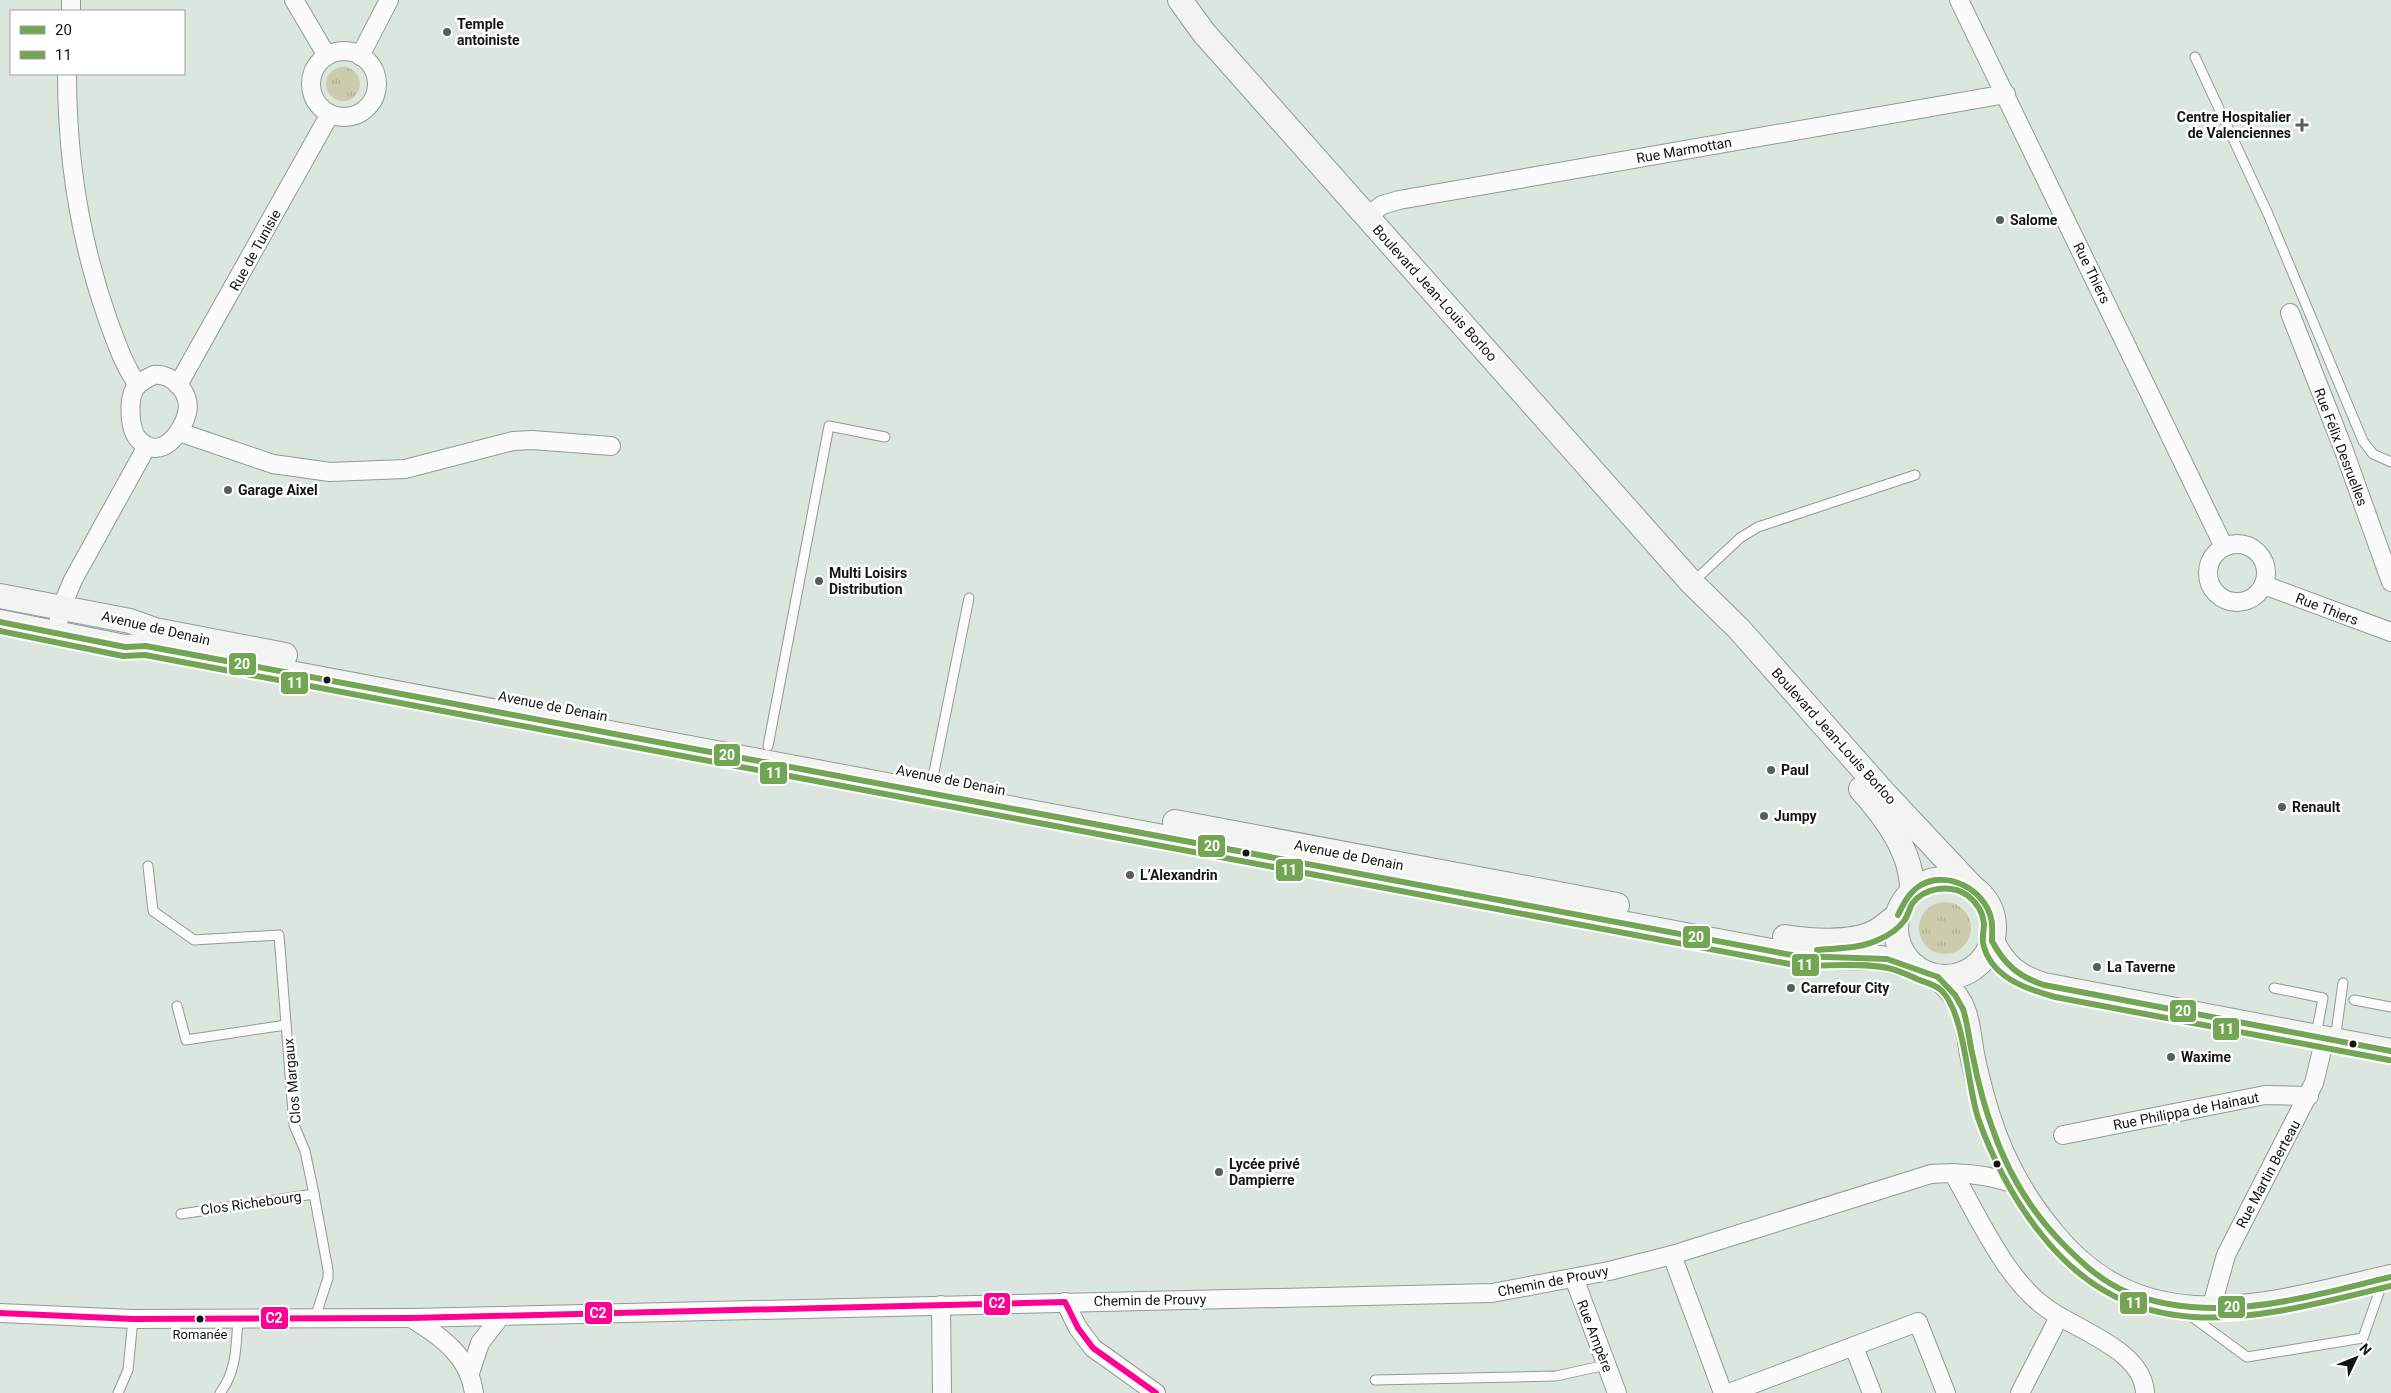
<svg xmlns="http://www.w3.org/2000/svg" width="2391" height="1393" font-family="Roboto,sans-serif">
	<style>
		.grass { fill: url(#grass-tufts) }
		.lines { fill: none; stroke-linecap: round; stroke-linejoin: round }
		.lane-casing { stroke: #919a94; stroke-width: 11 }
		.street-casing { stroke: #919a94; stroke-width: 20 }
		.secondary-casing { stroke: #919a94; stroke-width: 26 }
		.lane { stroke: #fafbfa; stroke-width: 9 }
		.street { stroke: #fafbfa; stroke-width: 18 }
		.secondary { stroke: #f1f4f0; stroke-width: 24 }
		.bus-1-casing { stroke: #fff; stroke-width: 10 }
		.bus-2-casing { stroke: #fff; stroke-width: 10 }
		.bus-3-casing { stroke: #fff; stroke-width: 10 }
		.bus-1 { stroke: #72a554; stroke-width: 6 }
		.bus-2 { stroke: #72a554; stroke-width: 6 }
		.bus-3 { stroke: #ff0092; stroke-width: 6 }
		.poi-dot { fill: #575f59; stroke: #fff; stroke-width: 2 }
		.bus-dot { fill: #101712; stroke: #fff; stroke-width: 2 }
		.labels { text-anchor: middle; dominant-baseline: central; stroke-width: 5; stroke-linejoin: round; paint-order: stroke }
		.bus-label { font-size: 13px; fill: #101712; stroke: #fff }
		.poi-label { font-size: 14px; font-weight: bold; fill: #101712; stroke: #fff; text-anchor: start }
		.street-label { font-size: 14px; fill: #101712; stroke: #fff }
		.line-badge { stroke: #fff; stroke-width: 2 }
		.badge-label { font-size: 14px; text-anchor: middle; font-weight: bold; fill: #fff }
	</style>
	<defs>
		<pattern id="grass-tufts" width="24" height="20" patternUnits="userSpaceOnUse" patternTransform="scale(1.25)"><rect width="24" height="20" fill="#ccccad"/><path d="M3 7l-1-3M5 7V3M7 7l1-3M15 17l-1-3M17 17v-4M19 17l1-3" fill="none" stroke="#aeae94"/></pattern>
	</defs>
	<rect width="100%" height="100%" fill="#dbe6de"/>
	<g class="grass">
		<circle cx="343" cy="84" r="17"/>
		<circle cx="1945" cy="928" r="26"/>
	</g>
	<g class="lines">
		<g class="lane-casing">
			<g id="lane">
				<polyline points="2195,57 2268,214 2363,441 2373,454 2391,462"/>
				<polyline points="1692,583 1740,538 1758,527 1915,475"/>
				<polyline points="768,746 829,426 885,437"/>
				<polyline points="933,777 969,598"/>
				<polyline points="148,866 153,911 194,940 279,935 294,1125 305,1151 314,1194"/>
				<polyline points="2274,988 2323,998 2316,1035"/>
				<polyline points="2354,1000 2391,1007"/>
				<polyline points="177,1006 186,1040 286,1025"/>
				<polyline points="2335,1040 2343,983"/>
				<polyline points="181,1214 314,1194 328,1270 328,1278 315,1318"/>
				<polyline points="2187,1313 2247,1357 2363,1338 2383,1281"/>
				<polyline points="1375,1380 1556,1376 1606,1365"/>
				<polyline points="118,1393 128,1370 133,1319"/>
				<path d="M220 1393C237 1371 236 1345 238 1319"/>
			</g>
		</g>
		<g class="street-casing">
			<g id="street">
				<polyline points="294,0 327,56"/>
				<polyline points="1959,0 2224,547"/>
				<polyline points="71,11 71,0"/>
				<circle cx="344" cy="84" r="33"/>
				<polyline points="360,56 389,0"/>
				<path d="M67 74C67 157 80 241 108 320 116 342 124 366 138 385"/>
				<polyline points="1367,217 1382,205 1399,200 2006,94"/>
				<polyline points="2290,313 2343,448 2391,582"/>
				<path d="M154 375C173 373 192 394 187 413 182 434 160 462 139 440 129 430 128 400 135 388 140 382 147 378 154 375Z"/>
				<polyline points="178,385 330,114"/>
				<polyline points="179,432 273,464 330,472 405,469 513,441 532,440 611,446"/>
				<circle cx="2237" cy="573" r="29"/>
				<polyline points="2264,585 2391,632"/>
				<polyline points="59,619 64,601 73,580 147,446"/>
				<polyline points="2063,1135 2265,1095 2309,1096"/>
				<path d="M1953 1173C1978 1216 2005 1278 2045 1307 2075 1330 2143 1349 2145 1393"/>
				<polyline points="1672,1255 1723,1393"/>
				<polyline points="1574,1278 1617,1393"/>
				<polyline points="1065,1302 1078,1328 1093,1348 1156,1393"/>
				<polyline points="941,1305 942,1393"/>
				<polyline points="2211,1309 2226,1255 2314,1083 2325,1038"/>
				<path d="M0 1313 133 1319 411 1318 1492 1293 1609 1271 1672 1255 1931 1174C1960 1172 1992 1175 2019 1186"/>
				<path d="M411 1318C442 1337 469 1356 474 1393"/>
				<polyline points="1854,1347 1872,1393"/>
				<polyline points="470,1373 480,1343 500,1317"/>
				<polyline points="1729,1393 1918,1322 1946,1393"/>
				<polyline points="2020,1393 2059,1317"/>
			</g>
		</g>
		<g class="secondary-casing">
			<g id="secondary">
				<polyline points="1180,0 1204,33 1692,583 1739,629 1884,793 1975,890"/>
				<polyline points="0,596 130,621 155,630 285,655"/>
				<polyline points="0,622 125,647 146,646 1797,956 1881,958 1916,968"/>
				<path d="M1861 789C1886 817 1913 853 1912 892"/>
				<polyline points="1175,822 1617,905"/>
				<circle cx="1945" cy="928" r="49"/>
				<path d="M1785 937C1808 941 1851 944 1873 933 1882 929 1890 921 1898 915"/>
				<path d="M1992 941C2004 965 2017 977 2044 985L2391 1051"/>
				<path d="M1938 977C1946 985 1954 992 1960 1003 1968 1018 1969 1037 1972 1054 1976 1074 1981 1093 1987 1113 2000 1156 2022 1197 2051 1232 2144 1348 2268 1305 2391 1277"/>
			</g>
		</g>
		<use href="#lane" class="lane"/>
		<use href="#street" class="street"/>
		<use href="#secondary" class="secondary"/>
		<g class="bus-1-casing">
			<g id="bus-1">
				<polyline points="0,622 125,647 146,646 1797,956 1887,959 1938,977"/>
				<path d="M1898 915C1904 903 1909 892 1921 885 1949 870 1984 890 1991 918 1993 925 1992 934 1992 941"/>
				<path d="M1992 941C2004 964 2019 977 2044 985L2391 1051"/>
				<path d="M1938 977 1955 995 1963 1009C1968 1024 1969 1041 1973 1057 1978 1082 1984 1106 1993 1130 2008 1173 2032 1213 2064 1245 2082 1263 2102 1282 2127 1292 2212 1327 2306 1297 2391 1277"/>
			</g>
		</g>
		<g class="bus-2-casing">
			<g id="bus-2">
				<path d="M0 631 123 656 145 655 1795 965C1826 967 1857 962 1888 968 1898 970 1908 975 1917 979 1926 983 1935 984 1942 991 1965 1015 1967 1084 1978 1118 1993 1160 2013 1199 2041 1234 2137 1356 2261 1317 2391 1286"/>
				<path d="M1817 950C1838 948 1860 949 1880 939 1889 935 1898 929 1904 921 1908 916 1909 909 1912 904 1924 887 1951 884 1967 895 1976 902 1983 912 1984 924 1984 930 1982 937 1983 943 1990 977 2026 989 2055 997L2389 1060"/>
			</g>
		</g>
		<g class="bus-3-casing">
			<polyline id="bus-3" points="0,1313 133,1319 411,1318 1065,1302 1078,1328 1093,1348 1156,1393"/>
		</g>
		<use href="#bus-1" class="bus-1"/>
		<use href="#bus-2" class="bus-2"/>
		<use href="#bus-3" class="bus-3"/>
	</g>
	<g class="poi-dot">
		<circle cx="447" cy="32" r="5"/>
		<path d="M2299.5 117.5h5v5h5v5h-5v5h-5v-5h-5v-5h5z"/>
		<circle cx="2000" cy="220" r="5"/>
		<circle cx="228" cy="490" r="5"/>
		<circle cx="819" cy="581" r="5"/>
		<circle cx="1771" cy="770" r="5"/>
		<circle cx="2282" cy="807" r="5"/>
		<circle cx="1764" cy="816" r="5"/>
		<circle cx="1130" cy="875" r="5"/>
		<circle cx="2097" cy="967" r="5"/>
		<circle cx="1791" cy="988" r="5"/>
		<circle cx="2171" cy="1057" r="5"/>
		<circle cx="1219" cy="1172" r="5"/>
	</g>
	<g class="bus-dot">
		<circle cx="327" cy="680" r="4.5"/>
		<circle cx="1246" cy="853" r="4.5"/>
		<circle cx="2353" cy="1044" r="4.5"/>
		<circle cx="1997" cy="1164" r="4.5"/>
		<circle cx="200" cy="1319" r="4.5"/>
	</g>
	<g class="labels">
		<g class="bus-label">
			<text x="200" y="1334">Romanée</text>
		</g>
		<g class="poi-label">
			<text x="457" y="24">Temple<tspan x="457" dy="16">antoiniste</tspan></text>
			<text x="2291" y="117" text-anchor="end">Centre Hospitalier<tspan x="2291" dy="16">de Valenciennes</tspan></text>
			<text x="2010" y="220">Salome</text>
			<text x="238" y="490">Garage Aixel</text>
			<text x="829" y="573">Multi Loisirs<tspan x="829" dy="16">Distribution</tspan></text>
			<text x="1781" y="770">Paul</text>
			<text x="2292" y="807">Renault</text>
			<text x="1774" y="816">Jumpy</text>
			<text x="1140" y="875">L’Alexandrin</text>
			<text x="2107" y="967">La Taverne</text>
			<text x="1801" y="988">Carrefour City</text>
			<text x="2181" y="1057">Waxime</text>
			<text x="1229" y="1164">Lycée privé<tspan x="1229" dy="16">Dampierre</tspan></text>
		</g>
		<g class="street-label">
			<text transform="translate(1684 150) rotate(-10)">Rue Marmottan</text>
			<text transform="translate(255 250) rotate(-61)">Rue de Tunisie</text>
			<text transform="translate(2092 273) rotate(64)">Rue Thiers</text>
			<text transform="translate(1435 293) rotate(48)">Boulevard Jean-Louis Borloo</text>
			<text transform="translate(2341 447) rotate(69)">Rue Félix Desruelles</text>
			<text transform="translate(2327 609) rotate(21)">Rue Thiers</text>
			<text transform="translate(156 628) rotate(13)">Avenue de Denain</text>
			<text transform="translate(553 706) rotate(11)">Avenue de Denain</text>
			<text transform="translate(1834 736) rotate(48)">Boulevard Jean-Louis Borloo</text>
			<text transform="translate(951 780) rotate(11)">Avenue de Denain</text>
			<text transform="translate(1349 855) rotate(11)">Avenue de Denain</text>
			<text transform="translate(292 1081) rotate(-95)">Clos Margaux</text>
			<text transform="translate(2186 1111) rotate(-11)">Rue Philippa de Hainaut</text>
			<text transform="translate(2268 1174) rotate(-62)">Rue Martin Berteau</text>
			<text transform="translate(251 1203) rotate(-8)">Clos Richebourg</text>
			<text transform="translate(1553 1281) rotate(-11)">Chemin de Prouvy</text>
			<text transform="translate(1150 1300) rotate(-1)">Chemin de Prouvy</text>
			<text transform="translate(1595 1336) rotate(69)">Rue Ampère</text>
		</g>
	</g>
	<g class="line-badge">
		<rect x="228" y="652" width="29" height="24" rx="5" fill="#72a554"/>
		<rect x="280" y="671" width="29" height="24" rx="5" fill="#72a554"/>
		<rect x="713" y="743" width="28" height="24" rx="5" fill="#72a554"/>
		<rect x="759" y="761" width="29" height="24" rx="5" fill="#72a554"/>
		<rect x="1197" y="834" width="29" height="24" rx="5" fill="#72a554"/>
		<rect x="1275" y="858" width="29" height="24" rx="5" fill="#72a554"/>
		<rect x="1682" y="925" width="29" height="24" rx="5" fill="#72a554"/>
		<rect x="1791" y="953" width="29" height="24" rx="5" fill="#72a554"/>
		<rect x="2169" y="999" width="28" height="24" rx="5" fill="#72a554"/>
		<rect x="2212" y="1017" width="28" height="24" rx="5" fill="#72a554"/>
		<rect x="2119" y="1291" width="29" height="24" rx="5" fill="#72a554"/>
		<rect x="983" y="1292" width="28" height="24" rx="5" fill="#ff0092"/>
		<rect x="2217" y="1295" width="29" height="24" rx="5" fill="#72a554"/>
		<rect x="584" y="1301" width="29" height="24" rx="5" fill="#ff0092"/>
		<rect x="260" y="1306" width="29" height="24" rx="5" fill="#ff0092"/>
	</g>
	<g class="badge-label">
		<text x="242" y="669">20</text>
		<text x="295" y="688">11</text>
		<text x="727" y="760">20</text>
		<text x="774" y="778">11</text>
		<text x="1212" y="851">20</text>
		<text x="1289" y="875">11</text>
		<text x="1696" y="942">20</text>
		<text x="1805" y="970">11</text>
		<text x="2183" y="1016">20</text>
		<text x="2226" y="1034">11</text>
		<text x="2134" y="1308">11</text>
		<text x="997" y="1308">C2</text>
		<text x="2232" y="1312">20</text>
		<text x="598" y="1318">C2</text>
		<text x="274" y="1323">C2</text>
	</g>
	<rect x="10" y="10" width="175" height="65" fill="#ffffff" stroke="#9fa2a0"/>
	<rect x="20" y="26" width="25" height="8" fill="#72a554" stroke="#9fa2a0"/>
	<text x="55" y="35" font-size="15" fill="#101712">20</text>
	<rect x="20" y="51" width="25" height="8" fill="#72a554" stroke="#9fa2a0"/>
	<text x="55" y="60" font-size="15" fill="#101712">11</text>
	<g transform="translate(2356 1358) rotate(47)" stroke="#ffffff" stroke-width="4" paint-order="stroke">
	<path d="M0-4L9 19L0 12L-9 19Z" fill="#101712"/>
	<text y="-8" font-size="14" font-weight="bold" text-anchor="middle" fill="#101712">N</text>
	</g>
</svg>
